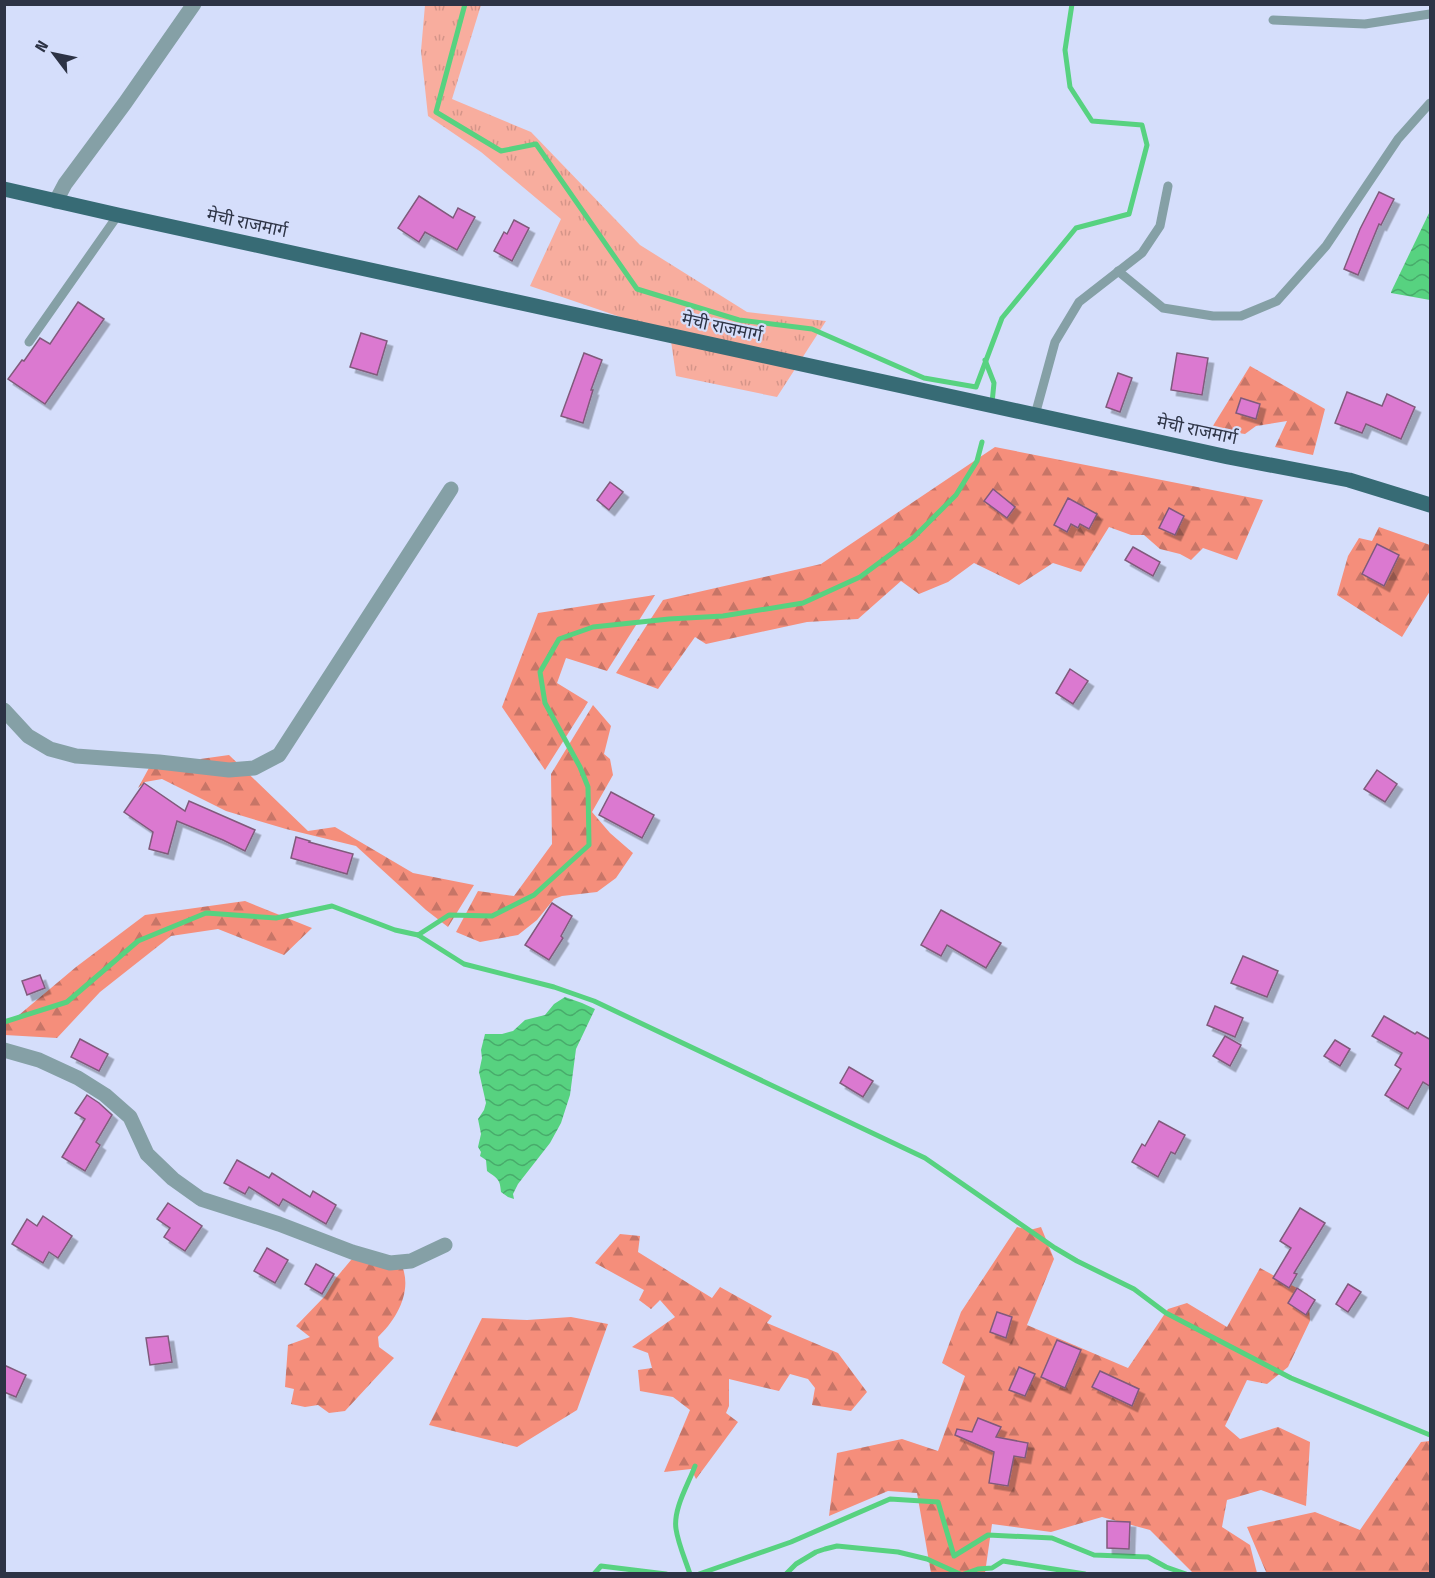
<svg xmlns="http://www.w3.org/2000/svg" width="1435" height="1578" font-family="'Fira Sans Condensed','Noto Sans Devanagari',sans-serif">
	<style>
		.grass { fill: url(#grass-tufts) }
		.forest { fill: url(#forest-firs) }
		.water { fill: url(#water-waves) }
		.lines { fill: none; stroke-linecap: round; stroke-linejoin: round }
		.stream { stroke: #57d280; stroke-width: 5 }
		.building { fill: #db79d0; stroke: #805a7b; stroke-width: 1.5; filter: url(#shadow) }
		.lane { stroke: #85a0a6; stroke-width: 9 }
		.street { stroke: #85a0a6; stroke-width: 15 }
		.primary { stroke: #376b75; stroke-width: 15 }
		.labels { text-anchor: middle; dominant-baseline: central; stroke-width: 4.5; stroke-linejoin: round; paint-order: stroke }
		.street-label { font-size: 18px; fill: #2d3345; stroke: #d5defb }
	</style>
	<defs>
		<pattern id="grass-tufts" width="24" height="20" patternUnits="userSpaceOnUse" patternTransform="scale(1.5)"><rect width="24" height="20" fill="#f8ad9e"/><path d="M3 7l-1-3M5 7V3M7 7l1-3M15 17l-1-3M17 17v-4M19 17l1-3" fill="none" stroke="#d59589"/></pattern>
		<pattern id="forest-firs" width="22" height="20" patternUnits="userSpaceOnUse" patternTransform="scale(1.5)"><rect width="22" height="20" fill="#f58e7b"/><path d="M5 1l3.5 6h-7zM16 11l3.5 6h-7z" fill="#c77567"/></pattern>
		<pattern id="water-waves" width="16" height="10" patternUnits="userSpaceOnUse" patternTransform="scale(1.5)"><rect width="16" height="10" fill="#57d280"/><path d="M0 5q4-4 8 0t8 0" fill="none" stroke="#48ab6b"/></pattern>
		<filter id="shadow"><feDropShadow dx="5.5" dy="5.5" stdDeviation="0" flood-color="#0004"/></filter>
	</defs>
	<rect width="100%" height="100%" fill="#d5defb"/>
	<polygon class="grass" points="425,5 481,5 452,99 531,132 640,245 747,312 826,321 777,397 676,376 670,334 530,286 561,219 481,152 428,116 421,51"/>
	<g class="forest">
		<polygon points="1250,366 1325,409 1313,455 1275,447 1287,421 1256,426 1245,434 1211,429"/>
		<polygon points="995,447 1263,500 1237,560 1203,548 1191,560 1180,554 1160,549 1144,535 1131,535 1109,527 1081,572 1053,563 1019,585 974,563 948,582 919,594 901,581 858,619 807,622 706,644 695,637 658,689 616,673 663,600 821,564"/>
		<polygon points="1379,527 1430,545 1430,591 1402,637 1337,595 1348,556 1359,538 1372,541"/>
		<polygon points="655,595 607,671 566,658 557,683 588,702 545,770 502,707 538,613"/>
		<polygon points="593,705 611,726 604,754 610,759 613,775 592,812 610,833 633,853 616,878 597,892 562,896 554,899 537,920 518,935 480,942 456,932 478,891 514,896 552,844 551,774"/>
		<polygon points="229,755 308,831 335,827 413,873 474,885 448,927 426,910 356,846 286,829 226,811 162,779 145,782 138,788 150,766"/>
		<polygon points="245,901 312,928 284,955 218,929 171,936 100,992 57,1038 5,1035 5,1021 13,1020 76,967 145,915"/>
		<polygon points="1017,1227 1030,1230 1041,1227 1054,1259 1027,1325 1128,1368 1168,1309 1187,1303 1227,1327 1260,1268 1308,1294 1310,1321 1288,1367 1267,1384 1247,1380 1225,1426 1240,1439 1278,1427 1310,1442 1306,1506 1261,1490 1227,1500 1222,1527 1250,1545 1257,1573 1193,1573 1150,1530 1102,1517 1051,1532 992,1524 985,1573 931,1573 917,1493 888,1491 829,1516 837,1453 902,1439 938,1451 965,1376 942,1363 961,1312"/>
		<polygon points="620,1234 640,1236 638,1252 712,1298 720,1287 772,1316 767,1323 838,1353 867,1392 851,1411 812,1405 815,1388 808,1379 790,1374 779,1391 729,1379 729,1406 726,1413 738,1422 696,1479 691,1469 664,1472 690,1410 673,1397 640,1391 638,1370 652,1368 648,1353 632,1347 675,1317 660,1300 651,1309 639,1300 644,1290 595,1263"/>
		<path d="M356 1254 399 1258C400 1263 403 1267 404 1272 410 1296 395 1321 378 1337L379 1347 394 1358 345 1411 329 1413 318 1405 305 1407 291 1404 294 1389 285 1387 288 1345 310 1337 296 1326 325 1296 336 1278Z"/>
		<polygon points="571,1317 608,1324 577,1410 517,1447 429,1425 482,1318 527,1320"/>
		<polygon points="1430,1441 1430,1573 1283,1574 1266,1572 1247,1527 1315,1512 1360,1530 1421,1442"/>
	</g>
	<g class="water">
		<polygon points="1430,211 1430,300 1391,293 1391,292"/>
		<path d="M565 997 582 1003 595 1009 576 1049 570 1095 561 1123 550 1143 518 1184 513 1194 514 1199 508 1197 501 1192C500 1179 498 1179 487 1171L486 1160 480 1156 481 1152 478 1147 481 1134 478 1119 484 1110 486 1103 479 1072 482 1058 481 1050 485 1034H502L513 1031 525 1020 545 1015 554 1004Z"/>
	</g>
	<g class="lines">
		<g class="stream">
			<polyline points="465,4 436,112 501,151 536,144 637,289 739,320 812,329 924,378 976,387 1002,318 1076,228 1129,214 1147,145 1142,125 1092,121 1070,87 1065,50 1072,4"/>
			<polyline points="985,360 994,383 992,403"/>
			<polyline points="418,935 464,964 554,987 594,1001 925,1158 1055,1248 1077,1261 1134,1289 1166,1313 1291,1378 1430,1435"/>
			<polyline points="4,1022 67,1002 138,941 206,913 276,918 332,906 395,930 418,935 449,915 492,916 534,895 589,845 588,787 580,767 545,703 540,672 559,639 593,627 669,619 723,616 803,603 860,577 914,537 956,495 977,461 982,442"/>
			<polyline points="594,1574 601,1566 666,1574"/>
			<path d="M690 1574C685 1559 678 1543 676 1529 673 1509 688 1485 695 1466"/>
			<polyline points="699,1574 791,1542 890,1499 938,1502 954,1556 988,1535 1052,1538 1094,1555 1148,1557 1166,1567 1186,1574"/>
			<polyline points="786,1574 796,1564 816,1552 825,1549 837,1546 898,1552 927,1559 960,1574"/>
			<polyline points="964,1574 978,1569 992,1568 1003,1561 1085,1574"/>
		</g>
	</g>
	<g class="building">
		<polygon points="1379,192 1394,199 1381,225 1379,224 1358,275 1344,269 1360,229"/>
		<polygon points="419,196 453,218 458,208 475,217 457,250 425,232 419,242 398,228"/>
		<polygon points="514,220 529,228 512,261 494,251 504,232 507,234"/>
		<polygon points="78,302 104,319 45,404 8,379 22,360 24,361 40,338 50,344"/>
		<polygon points="361,333 387,341 377,375 350,367"/>
		<polygon points="584,353 602,360 591,390 593,390 583,423 561,416"/>
		<polygon points="1177,353 1208,358 1202,395 1171,390"/>
		<polygon points="1118,373 1132,378 1120,412 1106,407"/>
		<polygon points="1347,392 1382,406 1387,394 1415,407 1401,439 1366,424 1362,433 1335,423"/>
		<polygon points="1241,398 1260,404 1256,419 1236,413"/>
		<polygon points="610,482 623,492 609,510 597,500"/>
		<polygon points="993,489 1015,507 1007,518 984,501"/>
		<polygon points="1068,498 1097,514 1089,529 1080,524 1078,528 1071,524 1067,532 1054,525"/>
		<polygon points="1169,508 1184,516 1175,535 1159,528"/>
		<polygon points="1377,544 1399,555 1384,586 1362,574"/>
		<polygon points="1133,547 1160,562 1153,576 1125,560"/>
		<polygon points="1070,669 1088,681 1073,704 1056,693"/>
		<polygon points="1377,770 1397,784 1385,802 1364,789"/>
		<polygon points="144,783 185,811 189,801 255,830 245,851 223,840 177,821 168,854 149,849 153,832 124,812"/>
		<polygon points="611,792 654,815 642,838 599,815"/>
		<polygon points="296,837 310,841 309,842 353,854 347,874 291,858"/>
		<polygon points="552,903 572,916 561,936 563,938 549,960 525,945"/>
		<polygon points="941,910 1001,943 986,968 947,945 941,956 921,945"/>
		<polygon points="1243,956 1278,971 1267,997 1231,983"/>
		<polygon points="40,975 45,988 27,995 22,981"/>
		<polygon points="1215,1006 1243,1018 1235,1037 1207,1025"/>
		<polygon points="1384,1016 1415,1034 1417,1032 1431,1040 1431,1087 1423,1082 1408,1109 1385,1095 1401,1069 1395,1065 1402,1053 1372,1036"/>
		<polygon points="1225,1036 1241,1045 1230,1066 1213,1056"/>
		<polygon points="80,1039 108,1054 99,1071 71,1057"/>
		<polygon points="1335,1040 1350,1049 1340,1066 1324,1056"/>
		<polygon points="849,1067 873,1081 863,1097 840,1083"/>
		<polygon points="87,1095 99,1103 112,1115 96,1142 100,1145 85,1171 62,1157 85,1119 75,1113"/>
		<polygon points="1159,1121 1185,1135 1175,1154 1171,1152 1158,1177 1132,1162 1142,1144 1145,1146"/>
		<polygon points="237,1160 269,1178 272,1173 310,1197 313,1191 336,1205 326,1224 283,1199 279,1206 249,1187 245,1194 224,1183"/>
		<polygon points="168,1203 202,1226 185,1251 164,1237 170,1228 157,1219"/>
		<polygon points="1300,1208 1325,1223 1294,1273 1297,1274 1289,1288 1273,1278 1291,1248 1280,1241"/>
		<polygon points="43,1216 72,1236 58,1258 49,1252 43,1263 12,1244 27,1219 37,1226"/>
		<polygon points="267,1248 288,1260 275,1283 254,1271"/>
		<polygon points="316,1264 334,1274 322,1294 305,1284"/>
		<polygon points="1348,1284 1361,1292 1348,1312 1336,1304"/>
		<polygon points="1297,1288 1315,1300 1306,1315 1288,1303"/>
		<polygon points="997,1312 1012,1317 1006,1338 990,1332"/>
		<polygon points="168,1336 172,1362 150,1365 146,1338"/>
		<polygon points="1057,1340 1081,1350 1065,1388 1041,1377"/>
		<polygon points="4,1365 26,1375 16,1397 4,1392"/>
		<polygon points="1019,1367 1035,1374 1025,1396 1009,1390"/>
		<polygon points="1100,1371 1139,1389 1132,1406 1092,1387"/>
		<polygon points="978,1418 1001,1427 996,1437 1028,1443 1025,1458 1014,1456 1008,1486 989,1483 994,1452 955,1435 957,1429 972,1432"/>
		<polygon points="1107,1521 1130,1522 1129,1549 1107,1548"/>
	</g>
	<g class="lines">
		<g class="lane">
			<polyline points="1273,20 1365,24 1430,14"/>
			<polyline points="1118,271 1163,308 1213,316 1241,316 1277,301 1326,246 1398,139 1430,103"/>
			<polyline points="29,342 118,215"/>
			<polyline points="1035,415 1055,342 1079,302 1142,253 1160,226 1168,186"/>
		</g>
		<g class="street">
			<polyline points="56,201 65,184 125,103 194,4"/>
			<polyline points="4,710 28,736 50,749 76,756 159,762 229,770 254,768 279,755 451,489"/>
			<polyline points="4,1050 39,1060 78,1078 105,1095 130,1117 147,1154 173,1179 201,1199 279,1224 352,1252 390,1263 411,1261 445,1245"/>
		</g>
		<polyline class="primary" points="4,189 118,215 1228,457 1349,480 1430,505"/>
	</g>
	<g class="labels">
		<g class="street-label">
			<text transform="translate(247 223) rotate(12)">मेची राजमार्ग</text>
			<text transform="translate(722 327) rotate(12)">मेची राजमार्ग</text>
			<text transform="translate(1197 430) rotate(12)">मेची राजमार्ग</text>
		</g>
	</g>
	<rect width="1435" height="1578" fill="none" stroke="#2d3345" stroke-width="12"/>
	<g transform="translate(54 54) rotate(302)" stroke="#d5defb" stroke-width="4.5" paint-order="stroke">
	<path d="M0-4.5L10 22L0 15L-10 22Z" fill="#2d3345"/>
	<text y="-9" font-size="16" font-weight="bold" text-anchor="middle" fill="#2d3345">N</text>
	</g>
</svg>
